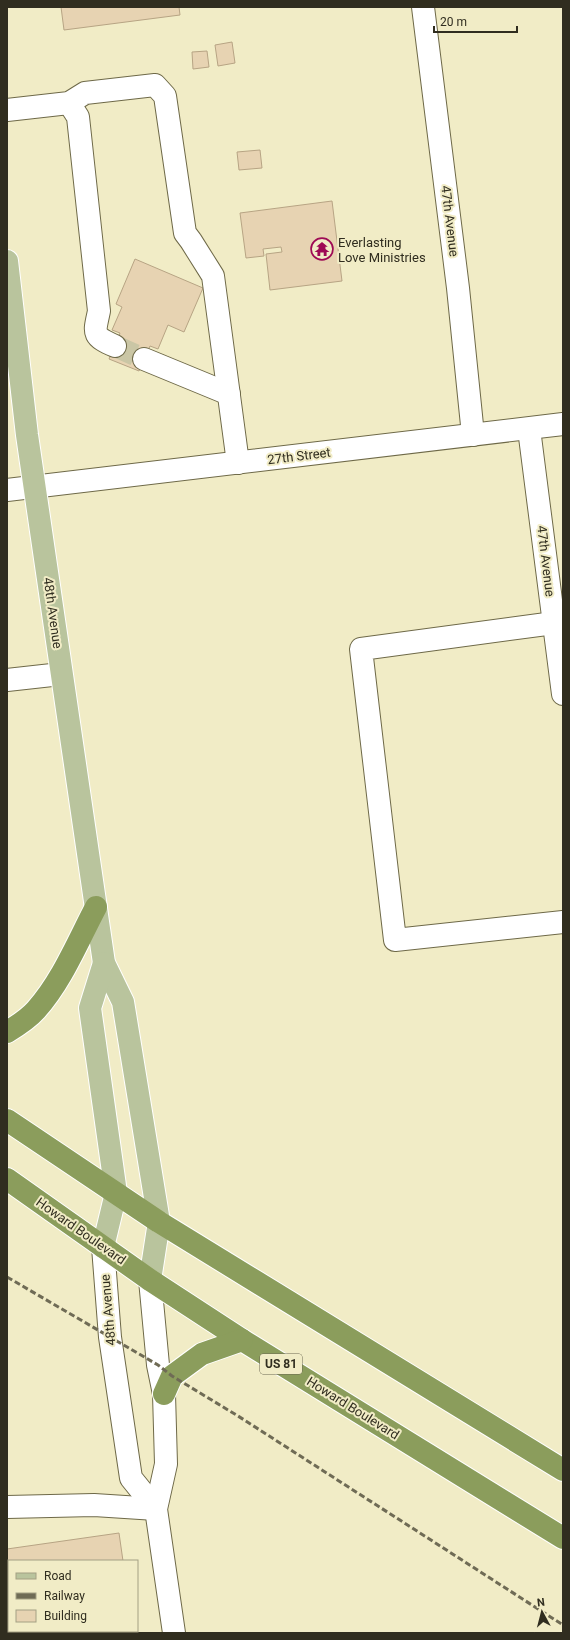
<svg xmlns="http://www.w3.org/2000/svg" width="570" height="1640" font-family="Roboto,sans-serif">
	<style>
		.building { fill: #e7d3b2; stroke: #b7a484 }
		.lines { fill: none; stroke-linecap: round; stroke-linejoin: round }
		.minor-tunnel { stroke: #cac6a5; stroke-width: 22; stroke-dasharray: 22 11; stroke-linecap: butt }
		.minor-casing { stroke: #6e6948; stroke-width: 24 }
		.major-casing { stroke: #fff; stroke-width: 24 }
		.highway-casing { stroke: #fff; stroke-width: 24 }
		.minor { stroke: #fff; stroke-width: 22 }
		.major { stroke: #b9c49d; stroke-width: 22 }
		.highway { stroke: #8b9d5c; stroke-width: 22 }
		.rail { stroke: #6f6b55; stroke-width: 3; stroke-dasharray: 6 3; stroke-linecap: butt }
		.labels { text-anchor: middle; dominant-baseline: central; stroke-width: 4; stroke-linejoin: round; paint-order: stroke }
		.shield { fill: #f1ecc6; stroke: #6a6651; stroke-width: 1 }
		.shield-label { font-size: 12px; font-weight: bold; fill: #302d1f }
		.street-label { font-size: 13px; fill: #302d1f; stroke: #f1ecc6 }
		.poi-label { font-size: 13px; fill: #302d1f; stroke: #f1ecc6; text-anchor: start }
	</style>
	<rect width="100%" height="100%" fill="#f1ecc6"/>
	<g class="building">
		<polygon points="61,7 179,7 180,15 64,30"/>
		<polygon points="232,42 235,63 218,66 215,45"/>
		<polygon points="207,51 209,67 193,69 192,52"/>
		<polygon points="260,150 262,168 239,170 237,152"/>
		<polygon points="332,201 342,281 270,290 266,254 282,252 281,247 263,249 264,256 246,258 240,213"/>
		<polygon points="135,259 203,288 184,332 168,325 158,349 150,346 139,371 109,359 120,333 112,330 122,307 116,304"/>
		<polygon points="119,1533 123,1561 9,1561 9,1631 125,1631 111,1633 7,1633 7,1549"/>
	</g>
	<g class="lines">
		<polyline class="minor-tunnel" points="115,346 144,359"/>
		<g class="minor-casing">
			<g id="minor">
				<polyline points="423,7 458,288 473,435"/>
				<path d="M69 103 78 117 99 311C94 334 92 336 115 346"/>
				<polyline points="7,110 69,103 85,93 155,85 165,96 185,233 191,241 213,276 238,463"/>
				<polyline points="144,359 229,394"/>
				<polyline points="529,429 563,694"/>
				<polyline points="7,490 563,424"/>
				<polyline points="554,623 361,649 395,940 563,922"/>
				<polyline points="7,680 61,674"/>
				<polyline points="103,1247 110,1337 131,1478 156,1509"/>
				<polyline points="150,1280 158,1365 164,1394 166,1464 156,1509 174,1633"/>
				<polyline points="7,1507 94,1505 156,1509"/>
			</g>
		</g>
		<g class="major-casing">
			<g id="major">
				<polyline points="7,261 27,435 104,963 123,1002 159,1222 150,1280"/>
				<polyline points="103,1247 116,1193 90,1008 104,963"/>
			</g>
		</g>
		<g class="highway-casing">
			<g id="highway">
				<path d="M7 1032C17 1026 28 1019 36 1010 62 981 78 941 96 907"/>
				<polyline points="7,1120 159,1222 563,1470"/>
				<polyline points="7,1179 150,1280 242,1340 563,1538"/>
				<polyline points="164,1394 172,1376 202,1354 242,1340"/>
			</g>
		</g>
		<use href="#minor" class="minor"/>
		<use href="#major" class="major"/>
		<use href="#highway" class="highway"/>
		<polyline class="rail" points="7,1277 158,1365 172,1376 238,1416 563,1625"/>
	</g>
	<defs>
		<g id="temple-ring" transform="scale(1.15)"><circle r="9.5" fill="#f1ecc6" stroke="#9e0a55" stroke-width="1.5"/><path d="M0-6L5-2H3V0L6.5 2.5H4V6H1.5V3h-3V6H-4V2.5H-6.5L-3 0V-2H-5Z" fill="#9e0a55"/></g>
	</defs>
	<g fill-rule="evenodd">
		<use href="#temple-ring" x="322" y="249"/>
	</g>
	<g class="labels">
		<rect class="shield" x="260" y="1354" width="42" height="20" rx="3"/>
		<g class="shield-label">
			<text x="281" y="1364">US 81</text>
		</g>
		<g class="street-label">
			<text transform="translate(450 221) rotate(83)">47th Avenue</text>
			<text transform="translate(299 456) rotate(-7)">27th Street</text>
			<text transform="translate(546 561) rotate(83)">47th Avenue</text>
			<text transform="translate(53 613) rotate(82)">48th Avenue</text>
			<text transform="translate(81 1231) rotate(35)">Howard Boulevard</text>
			<text transform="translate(108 1310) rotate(-95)">48th Avenue</text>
			<text transform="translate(353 1408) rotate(32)">Howard Boulevard</text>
		</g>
		<g class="poi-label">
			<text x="338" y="242">Everlasting<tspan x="338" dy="15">Love Ministries</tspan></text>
		</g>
	</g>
	<rect width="570" height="1640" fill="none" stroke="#302d1f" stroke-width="16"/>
	<rect x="8" y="1560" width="130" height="72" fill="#f1ecc6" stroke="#a4a083"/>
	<rect x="16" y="1573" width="20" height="6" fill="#b9c49d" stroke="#a4a083"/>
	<text x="44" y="1580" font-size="12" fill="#302d1f">Road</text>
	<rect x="16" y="1593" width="20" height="6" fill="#6f6b55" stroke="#a4a083"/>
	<text x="44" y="1600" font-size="12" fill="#302d1f">Railway</text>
	<rect x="16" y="1610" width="20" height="12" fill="#e7d3b2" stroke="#a4a083"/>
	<text x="44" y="1620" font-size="12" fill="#302d1f">Building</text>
	<g transform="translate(542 1612) rotate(353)" stroke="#f1ecc6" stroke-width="3" paint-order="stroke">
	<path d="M0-3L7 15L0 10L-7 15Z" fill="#302d1f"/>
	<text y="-6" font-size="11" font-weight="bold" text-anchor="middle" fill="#302d1f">N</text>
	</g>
	<path d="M434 26v6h83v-6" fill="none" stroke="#302d1f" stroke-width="2"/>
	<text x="440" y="26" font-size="12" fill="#302d1f" stroke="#f1ecc6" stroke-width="3" paint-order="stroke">20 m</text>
</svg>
